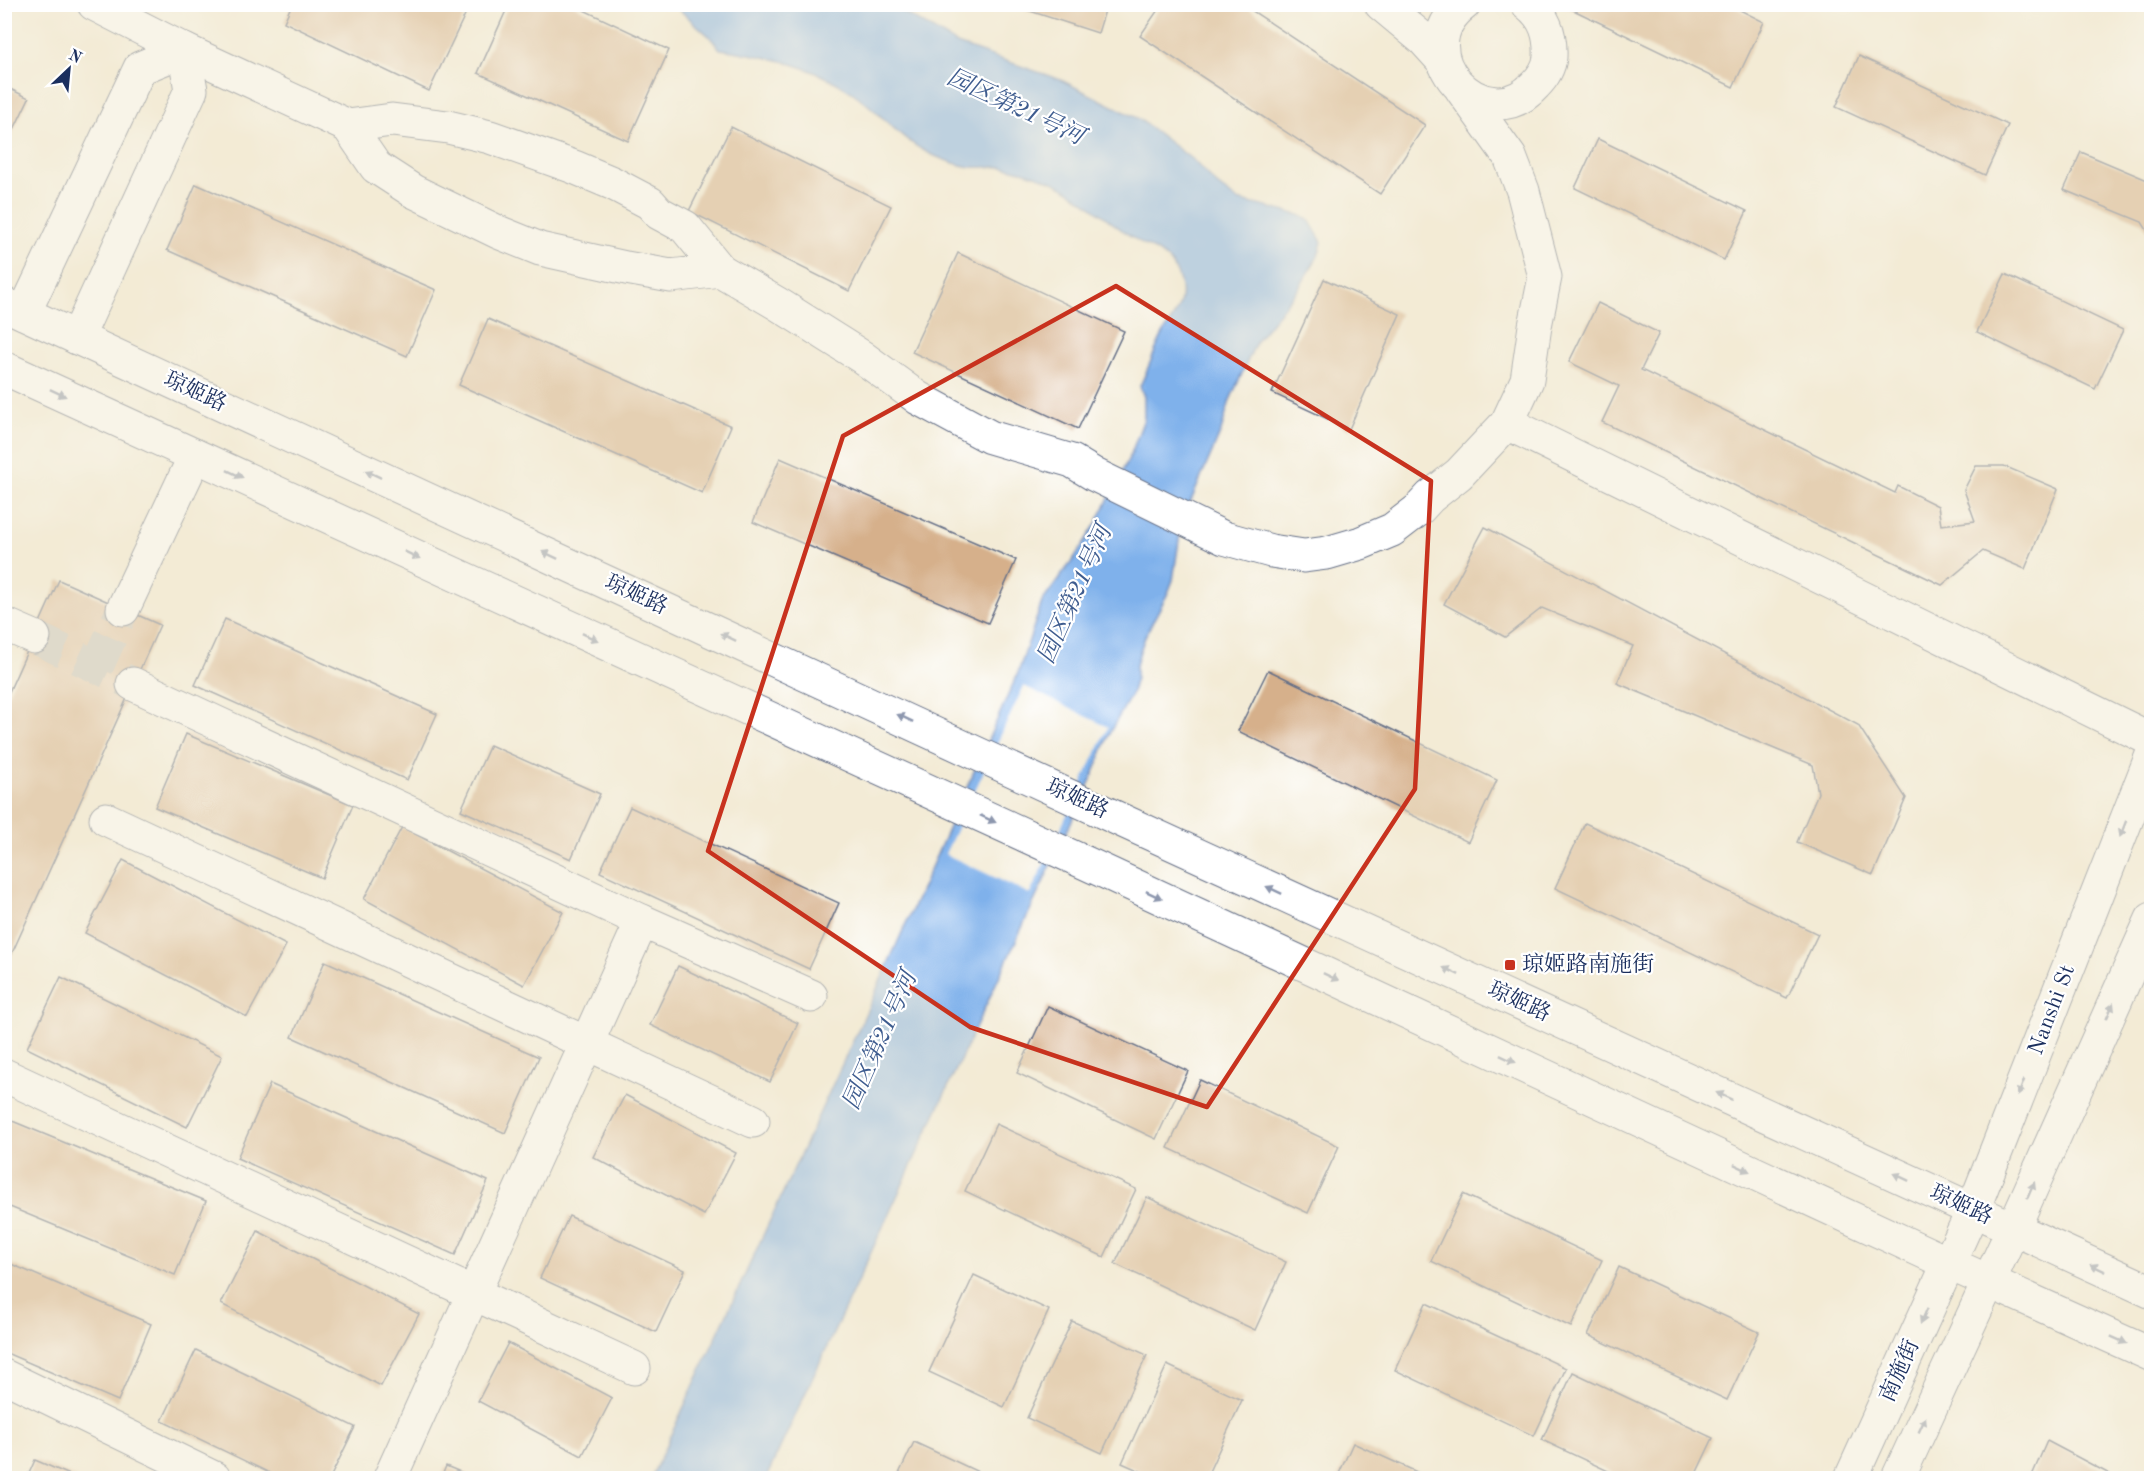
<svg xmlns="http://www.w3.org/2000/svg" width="2156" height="1483" font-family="'Old Standard TT','Noto Serif SC',serif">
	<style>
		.water { fill: #7fb1eb; stroke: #4d70a4; stroke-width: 1.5 }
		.pier { fill: #f3ebd6 }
		.building { fill: #d6b08b }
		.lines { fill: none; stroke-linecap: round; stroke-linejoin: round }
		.street-tunnel { stroke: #c8c5be; stroke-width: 33; stroke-dasharray: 33 16; stroke-linecap: butt }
		.street-casing { stroke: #677188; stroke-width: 35 }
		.secondary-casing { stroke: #677188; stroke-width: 35 }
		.primary-casing { stroke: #677188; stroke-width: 35 }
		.street { stroke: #fff; stroke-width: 33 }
		.secondary { stroke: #fff; stroke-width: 33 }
		.primary { stroke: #fff; stroke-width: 33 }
		.oneway { fill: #8d97ae }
		.marked { fill: none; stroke: #c8321e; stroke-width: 4.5; stroke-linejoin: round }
		.poi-dot { fill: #c8321e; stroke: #fff; stroke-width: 2 }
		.labels { text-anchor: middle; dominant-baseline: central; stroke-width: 4.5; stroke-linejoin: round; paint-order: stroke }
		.street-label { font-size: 22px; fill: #1b2f5e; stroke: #fff }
		.poi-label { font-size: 22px; fill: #1b2f5e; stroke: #fff; text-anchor: start }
		.water-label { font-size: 24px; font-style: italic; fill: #3e5c8f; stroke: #fff }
	</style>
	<rect width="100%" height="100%" fill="#fff"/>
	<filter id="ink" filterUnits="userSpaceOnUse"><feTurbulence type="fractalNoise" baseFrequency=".0167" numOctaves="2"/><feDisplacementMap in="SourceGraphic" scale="12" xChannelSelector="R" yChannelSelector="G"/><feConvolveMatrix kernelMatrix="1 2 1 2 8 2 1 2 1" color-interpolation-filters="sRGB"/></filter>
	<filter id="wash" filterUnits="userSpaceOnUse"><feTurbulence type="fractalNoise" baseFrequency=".008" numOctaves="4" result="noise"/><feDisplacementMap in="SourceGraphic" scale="24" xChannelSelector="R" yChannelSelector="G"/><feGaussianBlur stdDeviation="1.35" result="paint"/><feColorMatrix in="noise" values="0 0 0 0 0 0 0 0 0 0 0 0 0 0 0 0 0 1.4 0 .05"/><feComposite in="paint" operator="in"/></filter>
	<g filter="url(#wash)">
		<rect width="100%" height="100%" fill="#f3ebd6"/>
		<path class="water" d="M674 5H891L957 44 1061 80 1139 119 1194 161 1217 185 1237 200 1299 215 1309 220 1322 242 1318 256 1299 288 1257 340 1230 400 1221 431 1187 510 1180 534 1173 580 1168 593 1146 634 1140 651 1136 665V678L1131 695 1110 732 1093 775 766 1478H651L870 1004 1018 673 1042 602 1075 557 1096 524 1131 454 1144 419V397L1140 386C1147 371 1153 355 1160 340 1172 315 1190 304 1177 273 1169 253 1149 249 1132 237 1103 218 1079 192 1046 179 1033 174 1016 169 1002 167 991 166 980 168 970 167 959 165 946 161 935 156 901 142 882 113 853 93 812 64 768 57 720 49L709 36Z"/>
		<polygon class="pier" points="1024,686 1108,727 1030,894 945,854"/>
		<g id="blocks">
			<g class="building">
				<polygon points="292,4 470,4 429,91 284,22"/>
				<polygon points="509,4 571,4 669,50 628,141 478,73"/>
				<polygon points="1008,4 1107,4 1098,33"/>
				<polygon points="1162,4 1242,4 1425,125 1380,194 1140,36"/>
				<polygon points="1561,4 1728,4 1764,22 1733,87"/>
				<polygon points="1859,56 2008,125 1985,175 1836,107"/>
				<polygon points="4,86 29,98 4,150"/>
				<polygon points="731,127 891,206 849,291 689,211"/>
				<polygon points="1598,139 1747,211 1724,260 1575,188"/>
				<polygon points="2081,152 2152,182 2152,238 2142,222 2064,190"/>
				<polygon points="196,184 436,290 407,356 167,250"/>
				<polygon points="958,253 1124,331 1078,429 912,352"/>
				<polygon points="2005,274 2123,330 2095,389 1977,332"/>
				<polygon points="1324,279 1400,314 1349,429 1272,393"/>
				<polygon points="1598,303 1659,333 1641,370 1895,493 1898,486 1938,506 1941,525 1975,521 1964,490 1976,466 2004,466 2058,489 2025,569 1983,551 1942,585 1602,422 1619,386 1569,362"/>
				<polygon points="488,319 731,426 702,493 459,385"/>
				<polygon points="780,458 1016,560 988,623 753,522"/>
				<polygon points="1485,527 1858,725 1906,798 1873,875 1797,842 1818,793 1813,765 1617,683 1633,646 1542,608 1505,637 1444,604"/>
				<polygon points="59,580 160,625 4,971 4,703"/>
				<polygon points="225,619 437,714 407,780 195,685"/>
				<polygon points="1268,670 1497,780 1468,842 1238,731"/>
				<polygon points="186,734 353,805 322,878 155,807"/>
				<polygon points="490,745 600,794 571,859 461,810"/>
				<polygon points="630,807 839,903 809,969 600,872"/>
				<polygon points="1585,823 1818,934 1787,998 1555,888"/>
				<polygon points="402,827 563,912 524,985 364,899"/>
				<polygon points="123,860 286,945 247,1017 85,933"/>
				<polygon points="325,961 539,1057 505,1133 292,1037"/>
				<polygon points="678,966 798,1023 770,1082 650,1025"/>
				<polygon points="61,977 222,1056 187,1127 27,1048"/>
				<polygon points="1048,1006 1188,1071 1156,1139 1017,1073"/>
				<polygon points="1200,1080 1339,1146 1308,1213 1168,1148"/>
				<polygon points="270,1084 488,1181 455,1255 237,1158"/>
				<polygon points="625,1095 736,1153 704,1215 593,1157"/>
				<polygon points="5,1118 206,1201 175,1275 5,1205"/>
				<polygon points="996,1124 1136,1189 1104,1257 965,1191"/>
				<polygon points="1463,1194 1602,1260 1571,1327 1431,1261"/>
				<polygon points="1147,1197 1286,1262 1255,1330 1115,1264"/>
				<polygon points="569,1216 685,1270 656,1332 540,1278"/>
				<polygon points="258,1231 419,1314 381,1386 221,1304"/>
				<polygon points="4,1261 151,1324 118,1401 4,1352"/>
				<polygon points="1619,1267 1759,1332 1727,1400 1588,1335"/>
				<polygon points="974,1275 1049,1310 1004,1407 929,1372"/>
				<polygon points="1426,1303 1566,1368 1534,1436 1395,1370"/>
				<polygon points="1072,1321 1147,1355 1102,1453 1027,1418"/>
				<polygon points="508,1343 612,1398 582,1456 478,1401"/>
				<polygon points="196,1350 355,1427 330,1478 280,1478 162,1421"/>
				<polygon points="1167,1365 1242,1400 1206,1478 1156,1478 1122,1463"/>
				<polygon points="1573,1372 1713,1438 1694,1478 1623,1478 1542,1440"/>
				<polygon points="2047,1441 2117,1478 2031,1478"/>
				<polygon points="914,1442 989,1477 988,1478 897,1478"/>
				<polygon points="1353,1443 1430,1478 1337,1478"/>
				<polygon points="35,1460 77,1478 27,1478"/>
				<polygon points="446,1466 475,1478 441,1478"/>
			</g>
		</g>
	</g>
	<g filter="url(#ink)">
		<use href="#blocks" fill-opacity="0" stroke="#677188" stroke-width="1.5"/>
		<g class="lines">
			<g class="street-tunnel">
				<polyline points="34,637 133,684"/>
				<polyline points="97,667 123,609"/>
			</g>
			<g class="street-casing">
				<g id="street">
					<polyline points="94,4 184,50 348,126 376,167 413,191 498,232 540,249 626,268 671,276 720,270 685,227 659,213 650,203 612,183 574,167 490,137 448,127 392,120 348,126"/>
					<polyline points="1381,4 1423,39 1443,61"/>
					<path d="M1464 4C1401 52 1485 141 1535 85 1542 78 1549 68 1550 57 1551 36 1546 18 1528 4"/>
					<polyline points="1462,90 1510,157 1523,191 1545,277 1535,326 1527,380 1507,423"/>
					<polyline points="720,270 778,304 862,357 918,398 990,437 1072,461 1095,475 1224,538 1271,551 1304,556 1327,553 1361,543 1392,530 1418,510 1430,497 1459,474 1507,423 2152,740"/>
					<polyline points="24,313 140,68 184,50 191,90 77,338"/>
					<polyline points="123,609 195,456"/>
					<polyline points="4,624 34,637"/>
					<polyline points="133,684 642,921 390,1478"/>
					<polyline points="106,819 753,1121"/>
					<polyline points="642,921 811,996"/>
					<polyline points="4,1075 634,1368"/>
					<polyline points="4,1376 214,1478"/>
				</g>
			</g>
			<g class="secondary-casing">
				<g id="secondary">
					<polyline points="4,304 1123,821 2152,1292"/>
					<polyline points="4,368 1101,870 1948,1263 2152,1355"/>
				</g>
			</g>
			<g class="primary-casing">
				<g id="primary">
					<polyline points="1851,1478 1973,1210 2152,755"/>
					<polyline points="1898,1478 2013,1229 2152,919"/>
				</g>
			</g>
			<use href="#street" class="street"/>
			<use href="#secondary" class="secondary"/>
			<use href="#primary" class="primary"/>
		</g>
		<defs><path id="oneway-solid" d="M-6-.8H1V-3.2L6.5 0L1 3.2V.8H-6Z" transform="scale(1.5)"/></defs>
		<g class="oneway">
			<use href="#oneway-solid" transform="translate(58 393) rotate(25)"/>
			<use href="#oneway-solid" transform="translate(235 474) rotate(25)"/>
			<use href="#oneway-solid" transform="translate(373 474) rotate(-155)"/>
			<use href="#oneway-solid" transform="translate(412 555) rotate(25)"/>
			<use href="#oneway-solid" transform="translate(550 555) rotate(-155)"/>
			<use href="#oneway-solid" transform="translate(590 637) rotate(25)"/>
			<use href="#oneway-solid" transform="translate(728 637) rotate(-155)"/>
			<use href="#oneway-solid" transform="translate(905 718) rotate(-155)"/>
			<use href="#oneway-solid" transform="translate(988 819) rotate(25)"/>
			<use href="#oneway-solid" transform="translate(2123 829) rotate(111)"/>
			<use href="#oneway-solid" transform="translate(1274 890) rotate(-155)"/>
			<use href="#oneway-solid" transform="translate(1154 895) rotate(25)"/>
			<use href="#oneway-solid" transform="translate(1451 971) rotate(-155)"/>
			<use href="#oneway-solid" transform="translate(1331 977) rotate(25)"/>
			<use href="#oneway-solid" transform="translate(2110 1011) rotate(-66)"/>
			<use href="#oneway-solid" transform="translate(1508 1059) rotate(25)"/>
			<use href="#oneway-solid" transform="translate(2021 1088) rotate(111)"/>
			<use href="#oneway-solid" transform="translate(1724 1096) rotate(-155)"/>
			<use href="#oneway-solid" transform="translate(1742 1168) rotate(25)"/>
			<use href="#oneway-solid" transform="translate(1901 1177) rotate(-155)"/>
			<use href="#oneway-solid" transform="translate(2031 1190) rotate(-66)"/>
			<use href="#oneway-solid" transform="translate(2098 1268) rotate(-155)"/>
			<use href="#oneway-solid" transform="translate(1924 1316) rotate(114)"/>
			<use href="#oneway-solid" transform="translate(2119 1340) rotate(24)"/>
			<use href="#oneway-solid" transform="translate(1922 1425) rotate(-65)"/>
		</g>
	</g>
	<path d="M0 0H2156V1483H0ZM1116 286 1431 481 1415 789 1207 1107 970 1027 708 851 843 436Z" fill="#f3ebd6" fill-opacity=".55" fill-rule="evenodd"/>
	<path class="marked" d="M1116 286 1431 481 1415 789 1207 1107 970 1027 708 851 843 436Z"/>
	<rect class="poi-dot" x="1504" y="959" width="12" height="12" rx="3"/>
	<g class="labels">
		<g class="street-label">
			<text transform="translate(195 392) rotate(25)">琼姬路</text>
			<text transform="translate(636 595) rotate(25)">琼姬路</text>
			<text transform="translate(1077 799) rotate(25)">琼姬路</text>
			<text transform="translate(1519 1002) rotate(25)">琼姬路</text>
			<text transform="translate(2052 1010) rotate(-69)">Nanshi St</text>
			<text transform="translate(1961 1205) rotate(25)">琼姬路</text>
			<text transform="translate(1900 1371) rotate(-66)">南施街</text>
		</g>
		<g class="poi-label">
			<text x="1522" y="965">琼姬路南施街</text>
		</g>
		<g class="water-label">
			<text transform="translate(1015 108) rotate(25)">园区第21号河</text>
			<text transform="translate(1076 595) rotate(-66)">园区第21号河</text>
			<text transform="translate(881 1041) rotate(-66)">园区第21号河</text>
		</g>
	</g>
	<rect width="2156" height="1483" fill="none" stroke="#fff" stroke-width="24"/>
	<g transform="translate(69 69) rotate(26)" stroke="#ffffff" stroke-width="4.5" paint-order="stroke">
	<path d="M0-4.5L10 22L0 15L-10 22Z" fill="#1b2f5e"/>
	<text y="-9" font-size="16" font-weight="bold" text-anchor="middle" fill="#1b2f5e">N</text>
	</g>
</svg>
